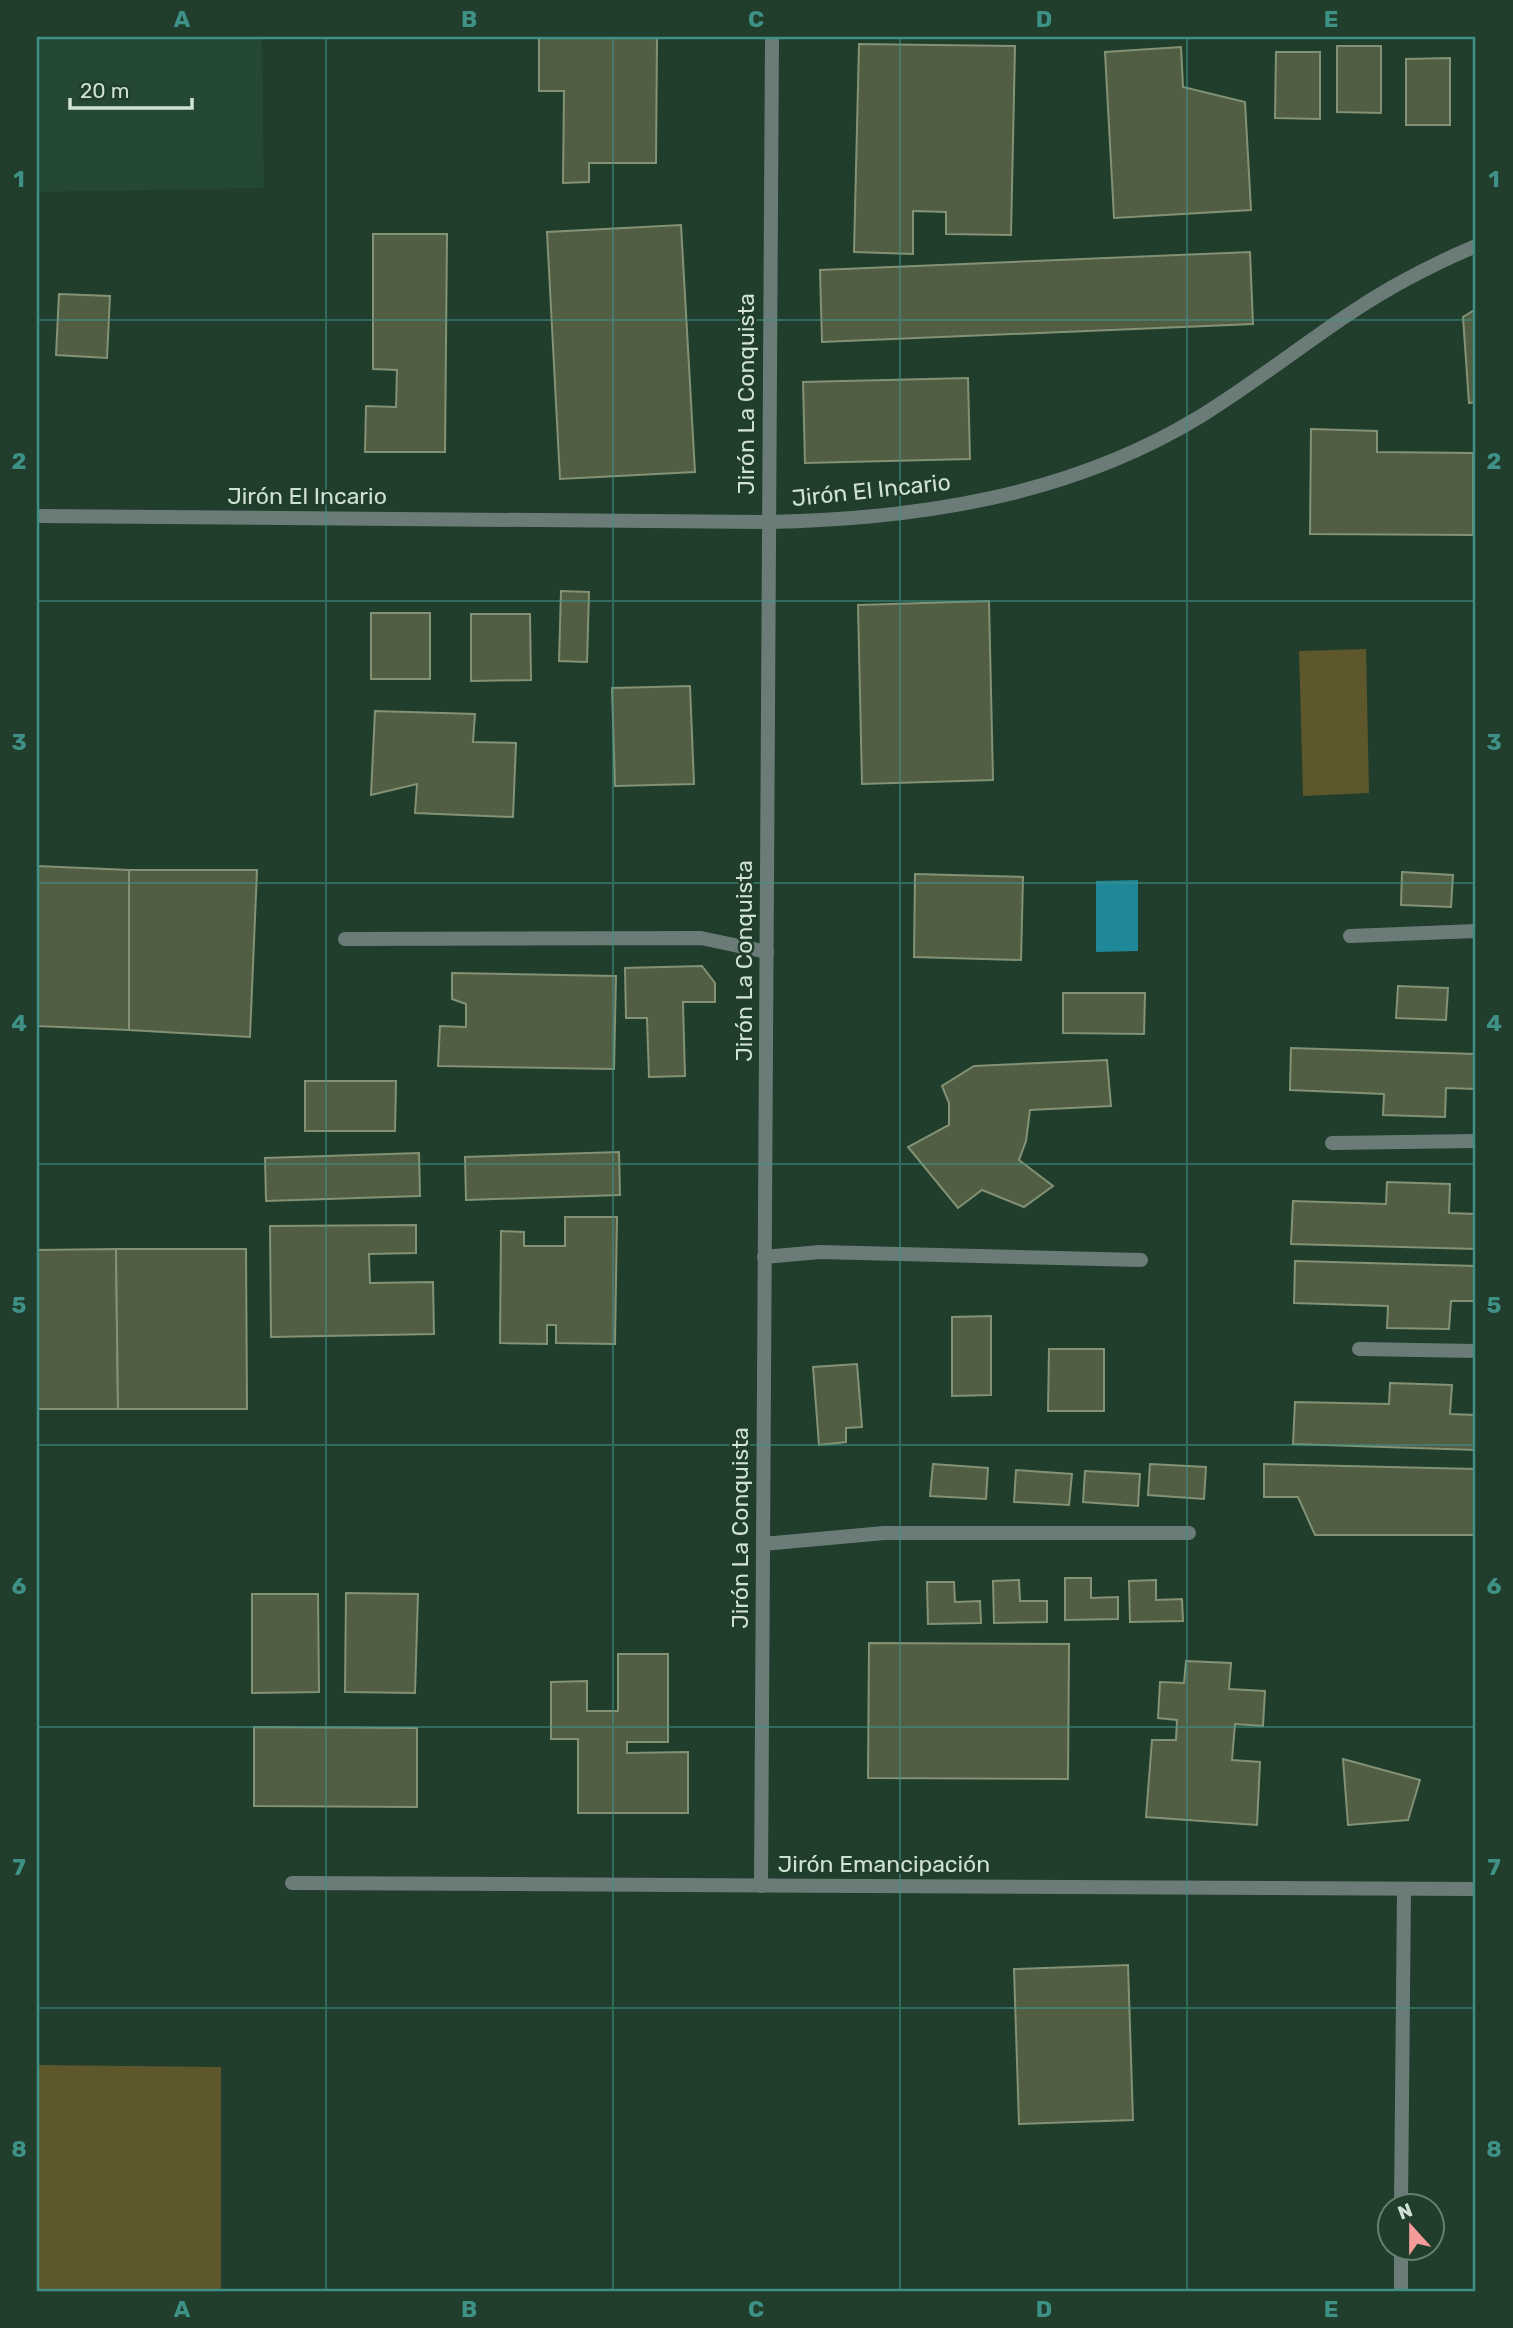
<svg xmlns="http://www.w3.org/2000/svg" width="1513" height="2328" font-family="Rubik,sans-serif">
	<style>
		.built { fill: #244833 }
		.green { fill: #5d572b }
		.water { fill: #1e8898 }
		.building { fill: #515e43; stroke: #839274; stroke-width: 2 }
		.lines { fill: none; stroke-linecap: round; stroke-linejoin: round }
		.street { stroke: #6b7c78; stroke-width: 14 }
		.grid { fill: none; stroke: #3f9188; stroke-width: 2; stroke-opacity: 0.55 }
		.labels { text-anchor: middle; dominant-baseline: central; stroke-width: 5; stroke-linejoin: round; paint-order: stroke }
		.street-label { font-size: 23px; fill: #d0e1d6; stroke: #213d2c }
		.neatline { fill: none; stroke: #3f9188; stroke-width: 2.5 }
		.grid-label { font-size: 23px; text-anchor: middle; font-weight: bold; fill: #3f9188 }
	</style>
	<rect width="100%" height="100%" fill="#213d2c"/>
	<polygon class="built" points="37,37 262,37 264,188 37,192"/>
	<g class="green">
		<polygon points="1366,649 1369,793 1303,796 1299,651"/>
		<polygon points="37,2065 221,2067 221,2291 37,2291"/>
	</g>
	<polygon class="water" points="1138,880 1138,951 1096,952 1096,881"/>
	<g class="building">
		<polygon points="539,37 657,37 656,163 589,163 589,182 563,183 564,91 539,91"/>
		<polygon points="859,44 1015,46 1011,235 946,234 946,212 913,211 913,254 854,252"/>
		<polygon points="1337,46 1381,46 1381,113 1337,112"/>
		<polygon points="1181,47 1183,87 1245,102 1251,210 1114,218 1105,52"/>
		<polygon points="1276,52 1320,52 1320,119 1275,118"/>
		<polygon points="1450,58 1450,125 1406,125 1406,59"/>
		<polygon points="681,225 695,472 560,479 547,232"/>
		<polygon points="373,234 447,234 445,452 365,452 366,406 396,407 397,370 373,369"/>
		<polygon points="1250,252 1253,324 822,342 820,270"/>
		<polygon points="59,294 110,296 107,358 56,355"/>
		<polygon points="1476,309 1476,402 1469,403 1463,317"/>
		<polygon points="968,378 970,459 805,463 803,382"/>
		<polygon points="1311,429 1377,431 1377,452 1473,453 1473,535 1310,534"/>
		<polygon points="561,591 589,592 587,662 559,661"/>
		<polygon points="989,601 993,780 862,784 858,605"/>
		<rect x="371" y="613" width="59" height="66"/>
		<polygon points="471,614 530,614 531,680 471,681"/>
		<polygon points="690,686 694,784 615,786 612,688"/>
		<polygon points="375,711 475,714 473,742 516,743 513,817 415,813 417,784 371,795"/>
		<polygon points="37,866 129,870 129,1030 37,1026"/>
		<polygon points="129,870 257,870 250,1037 129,1030"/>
		<polygon points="1402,872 1453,875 1451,907 1401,905"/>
		<polygon points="915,874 1023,877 1021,960 914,957"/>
		<polygon points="702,966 715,983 715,1002 683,1002 685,1076 649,1077 647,1018 626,1018 625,968"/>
		<polygon points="452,973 616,976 614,1069 438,1066 440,1026 466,1027 466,1004 452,999"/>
		<polygon points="1398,986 1448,988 1446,1020 1396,1018"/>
		<polygon points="1063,993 1145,993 1144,1034 1063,1033"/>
		<polygon points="1291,1048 1476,1054 1476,1089 1446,1088 1445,1117 1383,1115 1384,1094 1290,1090"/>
		<polygon points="1107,1060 1111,1106 1030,1110 1026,1141 1019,1160 1053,1186 1024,1207 982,1190 958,1208 908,1147 949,1125 949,1103 942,1086 974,1066"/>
		<polygon points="305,1081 396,1081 395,1131 305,1131"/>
		<polygon points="619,1152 620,1195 466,1200 465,1157"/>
		<polygon points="419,1153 420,1196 266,1201 265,1158"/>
		<polygon points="1387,1182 1450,1184 1449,1213 1476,1214 1476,1249 1291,1244 1293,1201 1386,1204"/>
		<polygon points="565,1217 617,1217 615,1344 556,1343 556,1325 547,1325 547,1344 500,1343 501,1231 524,1232 524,1246 565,1246"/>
		<polygon points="416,1225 416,1253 369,1254 370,1283 433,1282 434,1334 271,1337 270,1226"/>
		<polygon points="116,1249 118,1409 37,1409 37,1250"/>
		<polygon points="116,1249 246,1249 247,1409 118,1409"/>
		<polygon points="1295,1261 1476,1266 1476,1301 1451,1301 1449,1329 1387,1328 1388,1306 1294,1303"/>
		<polygon points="991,1316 991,1395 952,1396 952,1317"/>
		<polygon points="1049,1349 1104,1349 1104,1411 1048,1411"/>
		<polygon points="857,1364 862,1427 846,1428 846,1442 819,1445 813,1367"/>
		<polygon points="1390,1383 1452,1385 1450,1414 1476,1415 1476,1450 1293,1444 1295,1402 1389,1404"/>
		<polygon points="933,1464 988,1468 986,1499 930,1496"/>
		<polygon points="1150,1464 1206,1467 1204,1499 1148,1495"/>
		<polygon points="1264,1464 1476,1469 1476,1535 1315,1535 1298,1497 1264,1497"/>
		<polygon points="1016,1470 1072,1474 1069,1505 1014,1502"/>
		<polygon points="1085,1471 1140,1474 1138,1506 1083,1502"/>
		<polygon points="1065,1578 1091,1578 1091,1598 1118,1597 1118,1619 1065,1620"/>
		<polygon points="1019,1580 1020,1601 1047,1601 1047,1622 994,1623 993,1581"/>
		<polygon points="1156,1580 1156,1600 1182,1599 1183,1621 1130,1622 1129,1581"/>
		<polygon points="927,1582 954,1582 955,1602 980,1601 981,1623 928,1624"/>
		<polygon points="346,1593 418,1594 415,1693 345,1692"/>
		<polygon points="252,1594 318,1594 319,1692 252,1693"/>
		<polygon points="869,1643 1069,1644 1068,1779 868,1778"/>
		<polygon points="618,1654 668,1654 668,1742 627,1742 627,1753 688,1752 688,1813 578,1813 578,1739 551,1739 551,1682 587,1681 587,1711 618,1711"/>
		<polygon points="1186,1661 1231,1663 1229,1689 1265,1691 1263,1726 1235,1724 1232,1760 1260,1762 1257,1825 1146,1817 1152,1740 1176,1740 1177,1720 1158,1718 1160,1682 1184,1683"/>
		<polygon points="254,1727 417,1728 417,1807 254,1806"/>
		<polygon points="1343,1759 1420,1780 1408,1820 1348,1825"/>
		<polygon points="1128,1965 1133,2120 1019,2124 1014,1969"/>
	</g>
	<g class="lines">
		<g class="street">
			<path d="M37 516 768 522C919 519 1070 496 1201 416 1251 385 1297 349 1346 316 1387 288 1431 265 1476 246"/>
			<polyline points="1350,936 1476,931"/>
			<polyline points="345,939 701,938 767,952"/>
			<polyline points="1332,1143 1476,1141"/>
			<polyline points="764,1257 820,1252 1141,1260"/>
			<polyline points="1359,1349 1476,1351"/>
			<polyline points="763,1544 884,1533 1189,1533"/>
			<polyline points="292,1883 1476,1889"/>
			<polyline points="761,1886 772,37"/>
			<polyline points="1401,2206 1404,1889"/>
			<polyline points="1401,2291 1401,2248"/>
		</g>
	</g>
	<path class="grid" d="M326 37V2291M613 37V2291M900 37V2291M1187 37V2291M37 320H1476M37 601H1476M37 883H1476M37 1164H1476M37 1445H1476M37 1727H1476M37 2008H1476"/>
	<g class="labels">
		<g class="street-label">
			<text transform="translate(746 394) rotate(-90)">Jirón La Conquista</text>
			<text transform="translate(871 490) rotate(-6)">Jirón El Incario</text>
			<text x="307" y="496">Jirón El Incario</text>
			<text transform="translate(744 961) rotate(-90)">Jirón La Conquista</text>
			<text transform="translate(740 1528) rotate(-90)">Jirón La Conquista</text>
			<text x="884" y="1864">Jirón Emancipación</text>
		</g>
	</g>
	<rect width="1513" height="2328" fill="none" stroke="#213d2c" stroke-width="77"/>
	<g transform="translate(1411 2227) rotate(339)"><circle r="33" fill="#213d2c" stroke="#677f70" stroke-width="2"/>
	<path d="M0-5L12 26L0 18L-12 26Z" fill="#f59b99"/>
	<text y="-10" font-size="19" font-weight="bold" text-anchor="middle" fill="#d0e1d6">N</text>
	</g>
	<path d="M70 98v10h122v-10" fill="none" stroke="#d0e1d6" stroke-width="3.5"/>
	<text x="80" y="98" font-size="21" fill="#d0e1d6" stroke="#213d2c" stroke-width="5" paint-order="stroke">20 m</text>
	<rect x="38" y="38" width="1436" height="2252" class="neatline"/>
	<g class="grid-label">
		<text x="182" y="27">A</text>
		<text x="469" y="27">B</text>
		<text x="756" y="27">C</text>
		<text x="1044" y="27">D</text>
		<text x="1331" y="27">E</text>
		<text x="19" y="187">1</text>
		<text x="1494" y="187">1</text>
		<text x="19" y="469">2</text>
		<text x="1494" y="469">2</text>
		<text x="19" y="750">3</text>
		<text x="1494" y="750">3</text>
		<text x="19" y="1031">4</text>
		<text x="1494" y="1031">4</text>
		<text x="19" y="1313">5</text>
		<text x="1494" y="1313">5</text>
		<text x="19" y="1594">6</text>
		<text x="1494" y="1594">6</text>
		<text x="19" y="1875">7</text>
		<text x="1494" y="1875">7</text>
		<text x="19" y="2157">8</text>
		<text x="1494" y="2157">8</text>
		<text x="182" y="2317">A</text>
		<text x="469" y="2317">B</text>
		<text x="756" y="2317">C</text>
		<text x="1044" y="2317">D</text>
		<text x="1331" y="2317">E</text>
	</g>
</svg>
